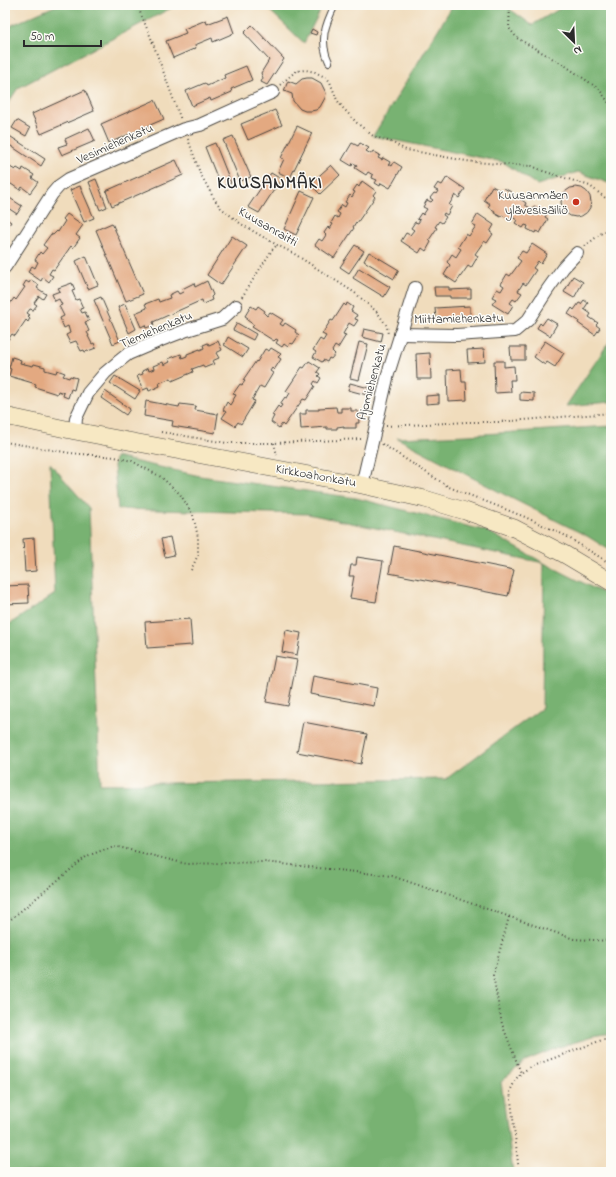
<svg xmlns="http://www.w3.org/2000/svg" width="616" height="1177" font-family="'Indie Flower',sans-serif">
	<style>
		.forest { fill: #78b272; stroke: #526e4e }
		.building { fill: #e3a981 }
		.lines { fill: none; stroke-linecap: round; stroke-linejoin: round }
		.lane-casing { stroke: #494641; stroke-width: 8 }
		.street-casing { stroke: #494641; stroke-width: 14 }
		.secondary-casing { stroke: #494641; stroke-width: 18 }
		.path { stroke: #494641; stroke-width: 2; stroke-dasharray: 1 3; stroke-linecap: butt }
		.lane { stroke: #fff; stroke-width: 6 }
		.street { stroke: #fff; stroke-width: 12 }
		.secondary { stroke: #f7e8c3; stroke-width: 17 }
		.poi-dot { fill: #c8321e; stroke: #fdfcf7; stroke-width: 1.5 }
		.labels { text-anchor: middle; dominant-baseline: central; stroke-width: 3; stroke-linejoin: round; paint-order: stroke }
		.street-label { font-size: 13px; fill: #2b2b2b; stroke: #fdfcf7 }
		.poi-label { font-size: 13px; fill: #2b2b2b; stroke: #fdfcf7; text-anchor: end }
		.district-label { font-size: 17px; font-weight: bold; letter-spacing: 1px; fill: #2b2b2b; stroke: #fdfcf7 }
	</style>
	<rect width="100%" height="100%" fill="#fdfcf7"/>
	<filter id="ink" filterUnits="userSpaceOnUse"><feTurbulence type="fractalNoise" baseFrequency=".025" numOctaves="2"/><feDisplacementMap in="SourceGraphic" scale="8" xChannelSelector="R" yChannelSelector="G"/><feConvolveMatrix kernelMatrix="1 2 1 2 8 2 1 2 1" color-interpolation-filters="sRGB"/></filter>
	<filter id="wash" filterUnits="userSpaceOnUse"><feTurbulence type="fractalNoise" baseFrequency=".012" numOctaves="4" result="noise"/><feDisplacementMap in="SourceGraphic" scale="16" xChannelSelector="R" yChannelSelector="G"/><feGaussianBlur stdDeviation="0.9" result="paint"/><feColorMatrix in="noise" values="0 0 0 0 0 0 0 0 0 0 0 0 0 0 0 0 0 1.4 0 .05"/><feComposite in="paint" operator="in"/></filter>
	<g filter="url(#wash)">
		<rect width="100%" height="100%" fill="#f0dcbc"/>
		<g class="forest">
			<polygon points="57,5 177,5 18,88 5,108 5,35 12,25"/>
			<polygon points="264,5 323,5 304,43"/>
			<polygon points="453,5 504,5 532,25 566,5 611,5 611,184 578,172 537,185 503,162 373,136"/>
			<polygon points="611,339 611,402 566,406"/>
			<polygon points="611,426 611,551 587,536 507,496 397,438 468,435"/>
			<polygon points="115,457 200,476 356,498 487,531 544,563 603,593 611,600 611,1034 592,1037 559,1047 525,1061 501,1082 513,1172 5,1172 5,627 55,594 50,463 89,508 100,784 446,779 542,708 544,563 308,514 118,509 114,466"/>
		</g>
		<g id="blocks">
			<g class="building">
				<polygon points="228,16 234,33 213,42 212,38 195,45 196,48 173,58 166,41 186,33 184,29 206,20 207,24"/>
				<polygon points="252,25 284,59 267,85 261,82 263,78 261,73 269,60 244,33"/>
				<polygon points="312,29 317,32 316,35 310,33"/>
				<polygon points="246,66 252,80 231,89 232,92 211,101 210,98 192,106 186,91 205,83 207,86 225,78 224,75"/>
				<polygon points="307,78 312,78 321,83 326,93 325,98 320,107 316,110 311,111 305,111 300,109 293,101 292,94 284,91 288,81 296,84 302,79"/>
				<polygon points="85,90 94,111 41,134 32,114"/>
				<polygon points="155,100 164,119 109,143 101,124"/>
				<polygon points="275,110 282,125 248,140 241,124"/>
				<polygon points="17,120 30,128 26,136 12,128"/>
				<polygon points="297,126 312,133 290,178 278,172 284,159 281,158"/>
				<polygon points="89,128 95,141 62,155 58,147 67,144 65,139"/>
				<polygon points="8,135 45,159 41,166 5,142 5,140"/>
				<polygon points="233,136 251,177 240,181 223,140"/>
				<polygon points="215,143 231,183 221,187 205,147"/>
				<polygon points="352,143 358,146 360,143 369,148 366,151 371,154 373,151 380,155 378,158 382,160 383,158 390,162 389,164 392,166 394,162 402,167 390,188 381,183 380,186 375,183 377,180 372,178 373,175 368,172 366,175 355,168 357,165 353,163 352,166 342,160"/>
				<polygon points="176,160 183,175 112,206 106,191"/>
				<polygon points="5,164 15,170 17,168 22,171 23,168 34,175 32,178 38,182 30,193 22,187 20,190 5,180"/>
				<polygon points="331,165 340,175 320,194 310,184"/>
				<polygon points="271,173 281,179 259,213 248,207"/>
				<polygon points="447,177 465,189 459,198 455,195 449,205 452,206 447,215 444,213 443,215 446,217 442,223 439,221 435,227 437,228 429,240 431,242 426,251 422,248 419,253 401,241 406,233 410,235 414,230 411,228 415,222 418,223 420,220 417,219 421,213 423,215 427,209 423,207 427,200 431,202 433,200 430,198 434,193 436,194 438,191 434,189 438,183 442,185"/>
				<polygon points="96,179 107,207 100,210 89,182"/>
				<polygon points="362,181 376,191 373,195 375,197 357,223 356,222 353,227 354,228 334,258 315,245 319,239 322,241 326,235 324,233 328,227 330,229 333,224 331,223 335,216 338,218 340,214 337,212 342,205 345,207 347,203 345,202 350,195 352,197 355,192 353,191 357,185 359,187"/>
				<polygon points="80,186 94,218 84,222 70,190"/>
				<polygon points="492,186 501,191 504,188 511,192 509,196 514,199 516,196 526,203 525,205 532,209 534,206 547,213 545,217 548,219 540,233 536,231 535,233 527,229 528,226 525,225 523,228 515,223 517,220 512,217 510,220 502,215 501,217 494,213 495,211 488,207 490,204 484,200"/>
				<circle cx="576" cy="202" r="15"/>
				<polygon points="301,191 314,197 296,235 284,229"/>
				<polygon points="5,195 22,206 17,214 5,206"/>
				<polygon points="67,214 83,225 76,235 80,238 73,248 71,246 54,270 52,269 49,274 53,276 49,282 43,277 41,281 28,272 32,266 35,268 38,262 35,260 40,252 42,254 47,248 43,245 51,234 53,235 57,231 58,232 65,221 63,219"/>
				<polygon points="478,214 494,225 490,232 493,234 487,243 484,241 475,254 478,256 471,268 468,266 456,283 444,275 450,265 447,262 452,254 456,257 461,249 458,247 466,234 469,236 476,226 472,224"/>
				<polygon points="5,218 11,222 5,231"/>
				<polygon points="112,223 143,294 126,301 96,230"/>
				<polygon points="232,236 247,246 221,285 207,275"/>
				<polygon points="532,244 547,254 541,264 538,261 533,268 536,270 526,285 523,283 518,291 522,293 516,301 513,299 510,303 513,305 508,314 492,304 496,299 492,297 497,289 501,291 504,286 501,284 507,274 510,276 521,261 517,258 522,251 526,253"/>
				<polygon points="355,245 364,251 349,273 340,267"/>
				<polygon points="369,252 399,270 394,279 364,261"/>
				<polygon points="86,256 98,285 88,289 76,261"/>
				<polygon points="359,268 390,287 384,297 353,278"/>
				<polygon points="573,276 583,282 574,298 564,292"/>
				<polygon points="31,280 39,285 37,288 46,294 43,299 39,296 34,303 37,305 33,310 30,309 27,313 30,315 28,316 30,318 28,322 26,320 15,336 12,334 5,344 5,311 14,298 16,300 25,287 23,286 26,281 29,283"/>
				<polygon points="207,281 213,295 211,297 212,300 203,304 202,300 153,322 154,325 146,328 145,325 141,327 135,313 147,308 145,304 158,299 159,302 170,298 169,295 177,291 179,294 183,292 182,289 194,283 195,287"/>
				<polygon points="72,283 75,290 72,291 76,300 79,299 83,308 80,309 82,313 85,312 89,321 85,322 89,331 87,332 89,336 88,336 92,344 94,343 96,348 85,352 84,350 81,351 76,341 70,343 66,335 70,333 68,326 64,328 60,318 64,316 59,306 62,305 59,299 55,301 52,294 60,291 58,288"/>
				<polygon points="434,287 449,287 449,290 471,289 471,298 450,298 450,296 435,296"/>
				<polygon points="101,297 120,341 113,344 94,300"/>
				<polygon points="584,300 588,303 584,309 591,314 589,317 598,323 596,325 600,328 595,335 578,323 579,321 568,314 572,308 574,310 579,303 581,304"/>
				<polygon points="347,303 353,307 351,311 357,315 355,319 358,320 354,326 349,323 343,334 346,335 338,348 335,346 332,351 335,354 331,359 329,358 327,362 323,360 322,362 313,357 316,352 313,350 320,339 323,341 326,336 322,334 331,320 333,321 344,304 346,306"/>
				<polygon points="125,304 136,329 129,333 118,307"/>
				<polygon points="251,306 256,309 258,306 265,311 264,313 267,316 270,312 283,320 280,324 283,326 285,323 296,330 295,332 299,335 293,344 290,343 288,347 284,344 282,347 276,343 278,340 276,339 274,341 252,327 254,325 247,320 248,318 245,316"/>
				<polygon points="470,306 470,317 436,319 435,308"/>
				<polygon points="547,318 557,324 550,336 537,328 540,323 542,325"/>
				<polygon points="237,323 256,334 253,340 233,330"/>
				<polygon points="364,329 383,333 381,342 362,337"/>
				<polygon points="228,337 248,349 243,357 224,345"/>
				<polygon points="218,341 222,350 216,353 219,358 212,361 214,364 204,368 203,365 192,369 193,372 172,381 171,378 159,383 160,386 149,391 148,388 143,390 137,376 143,374 142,371 148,368 149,371 154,369 153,366 163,362 164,365 170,362 168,359 181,354 182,358 187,356 187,354 200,349 200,350 204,348 203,345 208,343 209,345"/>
				<polygon points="545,341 564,353 555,367 547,362 545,365 534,357"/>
				<polygon points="359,342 368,344 359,380 350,378"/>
				<polygon points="510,347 525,347 525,360 511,360"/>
				<polygon points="271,348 281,354 278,357 281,359 274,370 272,368 270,371 273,373 264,388 260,386 252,400 255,401 241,424 238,422 235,426 222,418 226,412 223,410 227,402 230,405 236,395 233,394 240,384 242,385 245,381 243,380 256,361 257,362 265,349 269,351"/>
				<polygon points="484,349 485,362 468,363 467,350"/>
				<polygon points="430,353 431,379 417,379 416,354"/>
				<polygon points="12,357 21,360 20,363 33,366 34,364 45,367 45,370 56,373 57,370 65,373 63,376 69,378 70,376 77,378 74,390 71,389 68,398 63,396 64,393 58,391 57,394 35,387 36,384 9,376 11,369 9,368"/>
				<polygon points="309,361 320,368 317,372 320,374 318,376 321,378 318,383 315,381 313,384 315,386 306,400 303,399 284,426 282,424 279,428 271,422 274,416 272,415 278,406 280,408 282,405 280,404 285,397 287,398 290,393 286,391 302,367 304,368"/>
				<polygon points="494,361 504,361 504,367 514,366 515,380 510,380 511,392 495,393"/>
				<polygon points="461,369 462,382 466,382 467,400 448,401 447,370"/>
				<polygon points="115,376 140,391 135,399 110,383"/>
				<polygon points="350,383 369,388 367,395 348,390"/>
				<polygon points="105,391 130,409 126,415 101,398"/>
				<polygon points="520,392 534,393 534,401 520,400"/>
				<polygon points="439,395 439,403 426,404 426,396"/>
				<polygon points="146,401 179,407 180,404 196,406 195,410 218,414 215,433 172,426 173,421 144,416"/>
				<polygon points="336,407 337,412 341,412 341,408 351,408 351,411 358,411 359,423 356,423 356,428 344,428 344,426 337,427 337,429 327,429 327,427 301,429 300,414 306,414 306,410 319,410 319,408"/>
				<polygon points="170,537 174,555 165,557 161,539"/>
				<polygon points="34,538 36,571 25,572 23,539"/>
				<polygon points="394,546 514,570 508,596 389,573"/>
				<polygon points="357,557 383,561 376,602 350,598 354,576 349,576 351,565 356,565"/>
				<polygon points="28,585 29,603 5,604 5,586"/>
				<polygon points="190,619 192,645 147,648 145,622"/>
				<polygon points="286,630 301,633 297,655 282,652"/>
				<polygon points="275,656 297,660 288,706 266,702"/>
				<polygon points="313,676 377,688 374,706 310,694"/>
				<polygon points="303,722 367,734 361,764 297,752"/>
			</g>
		</g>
	</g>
	<g filter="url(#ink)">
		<use href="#blocks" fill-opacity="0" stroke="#494641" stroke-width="1"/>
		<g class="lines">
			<g class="lane-casing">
				<path id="lane" d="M329 62C319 41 325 25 335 5"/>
			</g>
			<g class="street-casing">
				<g id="street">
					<polyline points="5,267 52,194 59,186 69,179 184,129 200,125 273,92"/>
					<polyline points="400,334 457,335 515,331 528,320 548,289 563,268 577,253"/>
					<polyline points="75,431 76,418 88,393 105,373 118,362 128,354 161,340 187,330 222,319 236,306"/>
					<polyline points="362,485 388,374 415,288"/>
				</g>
			</g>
			<g class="secondary-casing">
				<polyline id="secondary" points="5,416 75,431 362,485 425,499 465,511 514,528 564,554 611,582"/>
			</g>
			<g class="path">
				<polyline points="137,5 151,38 181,120"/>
				<polyline points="510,5 509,28 517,38 564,65 599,89 611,106"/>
				<polyline points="280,85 296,71 306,70 315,72 327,78 330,82 337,100 343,108 357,123 373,136 391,142 406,150 419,152 466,161 497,164 532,166 543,171 590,186 608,200 611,207"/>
				<polyline points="188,139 200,173 213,197 221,208 241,224 277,245 293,253 355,293 377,312 387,326 388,335"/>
				<polyline points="608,200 611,180"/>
				<polyline points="585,246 603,232 611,230"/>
				<polyline points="242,297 272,250 277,245"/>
				<polyline points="5,401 12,402"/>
				<polyline points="386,426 468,422 498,422 611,413"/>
				<polyline points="161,432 227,443 274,443 362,439"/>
				<polyline points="5,442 70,453 115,457 132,461 161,477 180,494 193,515 198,537 198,555 191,570"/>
				<polyline points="274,443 277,455"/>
				<polyline points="382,444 449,487 525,517 564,535 611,564"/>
				<polyline points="509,917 493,975 502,1024 521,1073"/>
				<polyline points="5,924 87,856 114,846 187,864 264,862 392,876 574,939 611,941"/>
				<polyline points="519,1172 510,1091 516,1079 521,1073 530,1067 602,1040 611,1040"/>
			</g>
			<use href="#lane" class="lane"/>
			<use href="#street" class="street"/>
			<use href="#secondary" class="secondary"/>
		</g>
	</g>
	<circle class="poi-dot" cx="576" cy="202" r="4"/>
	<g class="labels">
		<g class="street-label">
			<text transform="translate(115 144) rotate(-24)">Vesimiehenkatu</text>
			<text transform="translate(268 227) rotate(30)">Kuusanraitti</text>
			<text transform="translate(459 319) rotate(-1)">Miittamiehenkatu</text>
			<text transform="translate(156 330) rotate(-23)">Tiemiehenkatu</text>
			<text transform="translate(372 382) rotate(-75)">Ajomiehenkatu</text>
			<text transform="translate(316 476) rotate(10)">Kirkkoahonkatu</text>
		</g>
		<g class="poi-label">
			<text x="568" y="195">Kuusanmäen<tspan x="568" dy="15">ylävesisäiliö</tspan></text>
		</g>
		<g class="district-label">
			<text x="270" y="183">KUUSANMÄKI</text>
		</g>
	</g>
	<rect width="616" height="1177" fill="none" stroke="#fdfcf7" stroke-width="20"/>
	<g transform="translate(574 42) rotate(156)" stroke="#fdfcf7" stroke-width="3" paint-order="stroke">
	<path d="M0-3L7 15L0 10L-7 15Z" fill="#2b2b2b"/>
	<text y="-6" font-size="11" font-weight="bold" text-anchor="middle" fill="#2b2b2b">N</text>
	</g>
	<path d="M24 40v6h77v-6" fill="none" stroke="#2b2b2b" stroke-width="2"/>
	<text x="30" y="40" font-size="12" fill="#2b2b2b" stroke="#fdfcf7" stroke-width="3" paint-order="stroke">50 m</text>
</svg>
